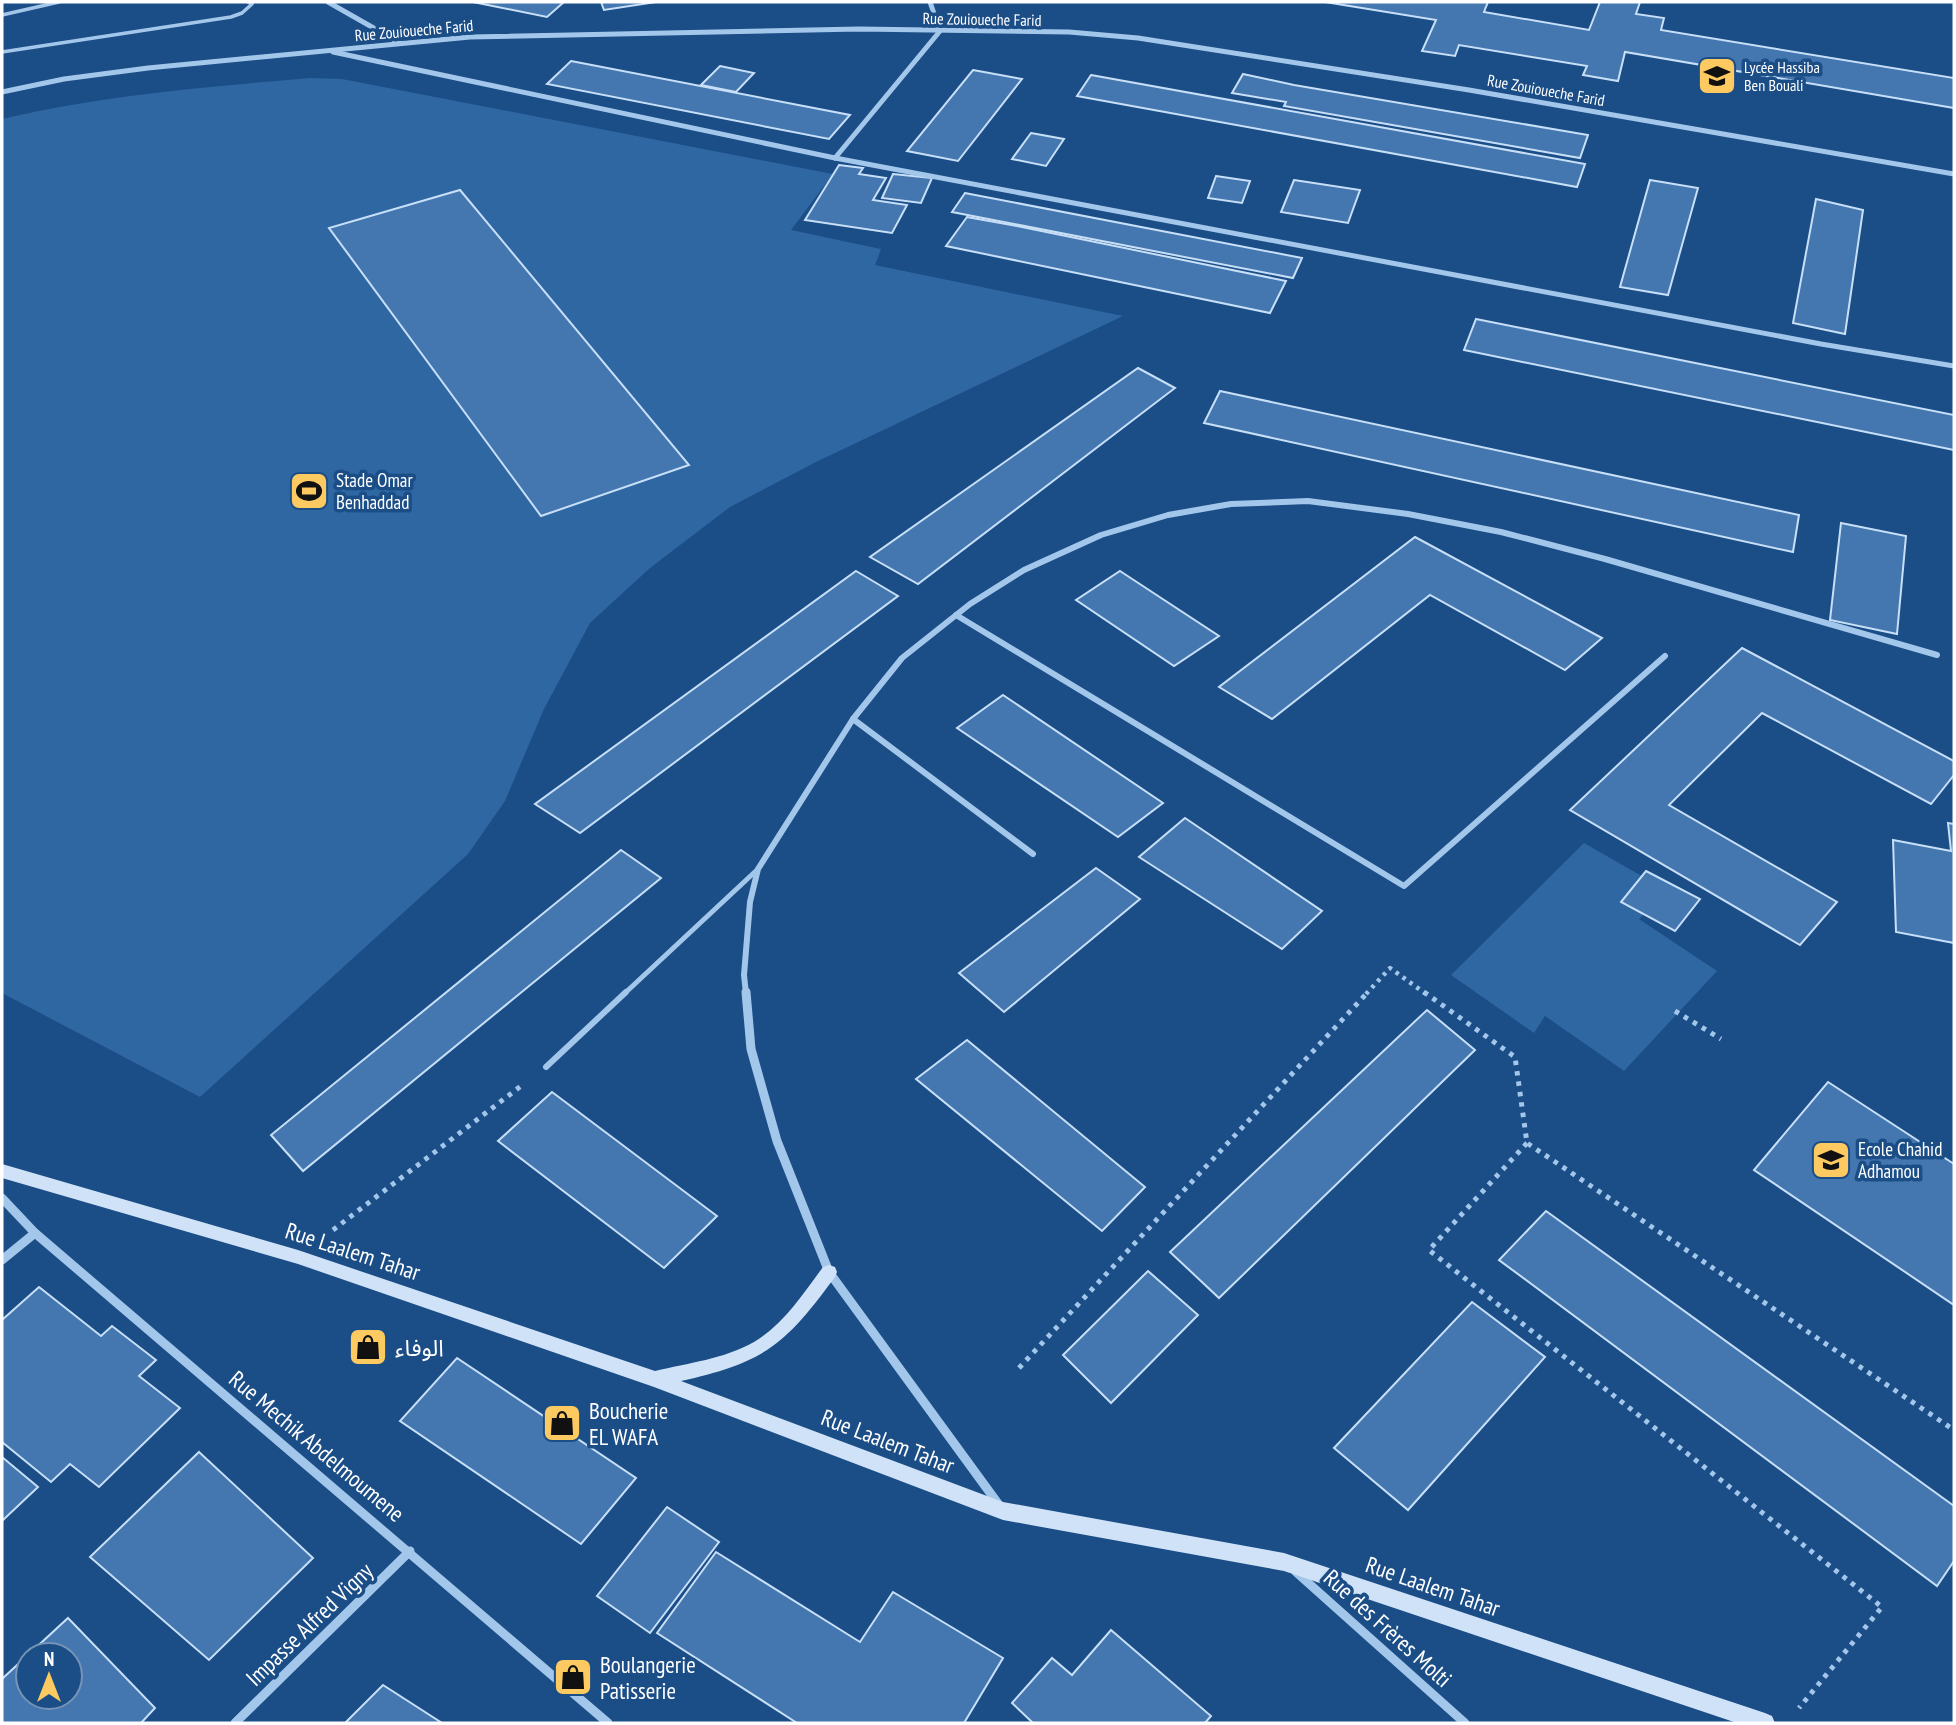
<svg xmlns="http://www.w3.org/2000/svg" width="1956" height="1725" font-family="'PT Sans Narrow','Noto Sans Arabic',sans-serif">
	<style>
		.green { fill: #2f67a3 }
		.building { fill: #4477af; stroke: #c8dff8; stroke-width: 2; fill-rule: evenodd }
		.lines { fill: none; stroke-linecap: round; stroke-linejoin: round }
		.path-far1 { stroke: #a3c6eb; stroke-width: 4.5; stroke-dasharray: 3.5 5; stroke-linecap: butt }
		.path { stroke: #a3c6eb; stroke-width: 5; stroke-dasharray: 4.5 6; stroke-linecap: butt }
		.lane-far2 { stroke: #a3c6eb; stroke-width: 3.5 }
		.lane-far1 { stroke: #a3c6eb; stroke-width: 5 }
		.lane { stroke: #a3c6eb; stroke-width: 6 }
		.street-far2 { stroke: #a3c6eb; stroke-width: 5 }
		.street-far1 { stroke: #a3c6eb; stroke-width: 6 }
		.street { stroke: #a3c6eb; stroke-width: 9 }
		.secondary { fill: #cfe2f8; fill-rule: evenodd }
		.labels { text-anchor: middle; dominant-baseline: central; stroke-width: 7; stroke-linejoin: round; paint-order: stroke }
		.far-street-label { font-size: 16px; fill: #fff; stroke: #1b4d86 }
		.far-poi-label { font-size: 16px; fill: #fff; stroke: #1b4d86; text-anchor: start }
		.poi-label { font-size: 19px; fill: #fff; stroke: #1b4d86; text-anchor: start }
		.near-street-label { font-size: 23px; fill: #fff; stroke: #1b4d86 }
		.near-poi-label { font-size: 23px; fill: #fff; stroke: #1b4d86; text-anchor: start }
	</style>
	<rect width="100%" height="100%" fill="#1b4d86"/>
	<g class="green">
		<path d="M310 78 342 79 833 174 791 230 881 249 875 265 1123 316 814 463 730 507 650 568 590 623 544 709 505 801 468 854 200 1097 2 993V119C104 95 206 87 310 78Z"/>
		<polygon points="1584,843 1668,891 1639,919 1717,971 1624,1071 1545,1016 1534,1033 1451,975"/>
	</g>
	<g class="building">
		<polygon points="473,2 564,2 547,17"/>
		<polygon points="601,2 656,2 604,10"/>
		<polygon points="1325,2 1488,2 1484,12 1589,30 1600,2 1640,2 1636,14 1664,18 1661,30 1954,78 1954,108 1625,52 1618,81 1583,75 1587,66 1459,45 1455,56 1422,51 1436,20"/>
		<polygon points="571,61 850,115 829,139 547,84"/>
		<polygon points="720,66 754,73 736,92 701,85"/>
		<polygon points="973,70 1022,79 958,161 907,151"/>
		<polygon points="1243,74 1294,85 1588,135 1580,158 1284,106 1286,102 1232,93"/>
		<polygon points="1091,75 1585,164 1577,187 1077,96"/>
		<polygon points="1031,133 1064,139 1046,166 1012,159"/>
		<polygon points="839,165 863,168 859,174 886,178 873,200 907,205 892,233 805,220"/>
		<polygon points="893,174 932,178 921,203 882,198"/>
		<polygon points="1216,176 1250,181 1242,203 1208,198"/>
		<polygon points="1294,180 1360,190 1348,223 1281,212"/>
		<polygon points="1650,180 1698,188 1668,295 1620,287"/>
		<polygon points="460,190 689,465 541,516 329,228"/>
		<polygon points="965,193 970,194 1302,258 1293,278 952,212"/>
		<polygon points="1816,199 1863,210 1845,334 1793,323"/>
		<polygon points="967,217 1017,226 1286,281 1270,313 946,246"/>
		<polygon points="1476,319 1954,415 1954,450 1464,350"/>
		<polygon points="1138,368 1175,388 918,584 870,557"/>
		<polygon points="1220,391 1799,515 1793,552 1204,423"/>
		<polygon points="1841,523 1906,536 1897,634 1830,620"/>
		<polygon points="1415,537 1602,638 1565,670 1430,595 1272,719 1219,687"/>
		<polygon points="856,571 898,596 580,833 535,804"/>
		<polygon points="1120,571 1219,636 1174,666 1076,600"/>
		<polygon points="1742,648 1954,761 1954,775 1931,804 1762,713 1669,805 1837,902 1800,945 1570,810"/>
		<polygon points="1003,695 1163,803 1118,837 957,728"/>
		<polygon points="1185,818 1322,911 1282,949 1139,857"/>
		<polygon points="1948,823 1954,824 1954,943 1896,932 1893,840 1951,851"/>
		<polygon points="621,850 661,878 303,1171 271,1135"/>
		<polygon points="1096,868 1140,899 1004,1012 959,973"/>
		<polygon points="1646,871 1700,899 1675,931 1621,902"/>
		<polygon points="1427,1010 1475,1050 1219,1298 1170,1252"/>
		<polygon points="967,1040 1145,1187 1102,1231 916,1079"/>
		<polygon points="1828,1082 1954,1164 1954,1305 1754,1170"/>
		<polygon points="552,1092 717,1216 664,1268 498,1141"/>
		<polygon points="1546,1211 1954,1506 1954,1561 1937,1586 1499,1260"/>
		<polygon points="1148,1271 1198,1315 1111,1403 1063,1355"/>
		<polygon points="39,1287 101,1336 112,1326 156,1360 139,1376 180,1408 99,1487 70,1464 51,1482 2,1442 2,1320"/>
		<polygon points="1472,1302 1545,1357 1408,1510 1334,1448"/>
		<polygon points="457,1358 636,1478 581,1544 400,1421"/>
		<polygon points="199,1452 313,1558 209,1660 90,1557"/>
		<polygon points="2,1457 38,1487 2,1521"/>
		<polygon points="667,1507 719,1542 650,1633 597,1596"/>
		<polygon points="716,1552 860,1642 893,1592 1003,1658 964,1723 797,1723 657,1633"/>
		<path d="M68 1618 155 1708 141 1723H2V1679ZM28 1655H70V1697H28Z"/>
		<polygon points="1111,1630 1211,1716 1205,1723 1033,1723 1012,1703 1052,1658 1072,1675"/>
		<polygon points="383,1685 442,1723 345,1723"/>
	</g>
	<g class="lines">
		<polyline class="path-far1" points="1366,994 1390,968 1426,994"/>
		<g class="path">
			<polyline points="1424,992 1515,1057 1527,1143 1954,1430"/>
			<polyline points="1675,1011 1721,1039"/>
			<polyline points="1527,1143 1429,1250 1882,1607 1799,1708"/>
			<polyline points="333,1230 521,1086"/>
			<polyline points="1019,1368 1368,992"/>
		</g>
		<g class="lane-far2">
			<polyline points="2,15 59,2"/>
			<polyline points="2,52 231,17 242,13 252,4 248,2"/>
		</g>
		<polyline class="lane-far1" points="624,994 758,869"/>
		<polyline class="lane" points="546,1067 626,992"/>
		<g class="street-far2">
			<polyline points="328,2 400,43"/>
			<polyline points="333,52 835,158 1821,344 1954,366"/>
			<polyline points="2,92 64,79 148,68 470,37 859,29 1069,32 1138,38 1469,90 1954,174"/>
			<polyline points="835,158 940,31 930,2"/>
		</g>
		<g class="street-far1">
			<polyline points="956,615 1404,886 1665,656"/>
			<polyline points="853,719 1033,854"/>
			<polyline points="746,994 744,975 750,902 758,869 853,719 902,658 970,604 1024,570 1101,535 1168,515 1231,504 1308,501 1408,514 1501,532 1605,559 1937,655"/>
		</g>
		<g class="street">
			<polyline points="746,992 751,1049 777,1141 829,1272 999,1505"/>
			<polyline points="2,1198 35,1233 608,1723"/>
			<polyline points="2,1260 35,1233"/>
			<polyline points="1296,1572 1465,1723"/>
			<polyline points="235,1723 410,1551"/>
		</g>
		<path class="secondary" d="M2 1164 298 1250 655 1371C688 1363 724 1359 754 1342 783 1325 803 1294 823 1267L829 1265 835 1267 837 1272 835 1277C784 1346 765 1362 681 1381L1003 1502 1284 1553 1765 1713 1772 1716 1775 1723H1737L1284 1571 1003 1520 654 1387 298 1264 2 1178Z"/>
	</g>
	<defs>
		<g id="school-square" transform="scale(2.0125)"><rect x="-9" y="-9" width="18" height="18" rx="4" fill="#fcca60" stroke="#1b4d86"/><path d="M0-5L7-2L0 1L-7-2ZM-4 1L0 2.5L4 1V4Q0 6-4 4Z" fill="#111"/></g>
		<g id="stadium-square" transform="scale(2.0125)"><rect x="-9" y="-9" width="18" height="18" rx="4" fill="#fcca60" stroke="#1b4d86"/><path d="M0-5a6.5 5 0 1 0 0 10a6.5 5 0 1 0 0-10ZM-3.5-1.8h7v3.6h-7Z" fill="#111"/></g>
		<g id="shop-square" transform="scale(2.0125)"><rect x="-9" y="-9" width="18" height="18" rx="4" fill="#fcca60" stroke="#1b4d86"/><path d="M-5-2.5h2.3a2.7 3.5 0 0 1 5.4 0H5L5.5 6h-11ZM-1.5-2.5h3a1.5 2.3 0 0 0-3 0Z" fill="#111"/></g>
	</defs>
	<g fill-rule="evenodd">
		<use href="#school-square" x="1717" y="76"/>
		<use href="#stadium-square" x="309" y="491"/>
		<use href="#school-square" x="1831" y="1160"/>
		<use href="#shop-square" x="368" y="1347"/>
		<use href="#shop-square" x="562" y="1423"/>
		<use href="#shop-square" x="573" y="1677"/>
	</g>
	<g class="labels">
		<g class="far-street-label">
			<text transform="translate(982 19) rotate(1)">Rue Zouioueche Farid</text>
			<text transform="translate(414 30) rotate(-5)">Rue Zouioueche Farid</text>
			<text transform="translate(1546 90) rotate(10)">Rue Zouioueche Farid</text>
		</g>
		<g class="far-poi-label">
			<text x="1744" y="67">Lycée Hassiba<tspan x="1744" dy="18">Ben Bouali</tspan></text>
		</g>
		<g class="poi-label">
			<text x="336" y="480">Stade Omar<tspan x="336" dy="22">Benhaddad</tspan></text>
			<text x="1858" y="1149">Ecole Chahid<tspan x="1858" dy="22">Adhamou</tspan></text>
		</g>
		<g class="near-street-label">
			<text transform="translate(353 1251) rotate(18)">Rue Laalem Tahar</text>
			<text transform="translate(888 1441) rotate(21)">Rue Laalem Tahar</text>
			<text transform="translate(317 1446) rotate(40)">Rue Mechik Abdelmoumene</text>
			<text transform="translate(1433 1586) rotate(19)">Rue Laalem Tahar</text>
			<text transform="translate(309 1624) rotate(-44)">Impasse Alfred Vigny</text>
			<text transform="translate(1388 1628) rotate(42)">Rue des Frères Molti</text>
		</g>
		<g class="near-poi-label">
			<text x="395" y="1347">الوفاء</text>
			<text x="589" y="1410">Boucherie<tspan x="589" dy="26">EL WAFA</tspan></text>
			<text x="600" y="1664">Boulangerie<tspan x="600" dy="26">Patisserie</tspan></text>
		</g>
	</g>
	<rect width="1956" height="1725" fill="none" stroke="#ffffff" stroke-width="7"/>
	<g transform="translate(49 1676)"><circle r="33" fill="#1b4d86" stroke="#7694b6" stroke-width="2"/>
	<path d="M0-5L12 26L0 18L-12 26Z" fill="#fcca60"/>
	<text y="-10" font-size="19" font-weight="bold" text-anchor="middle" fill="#ffffff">N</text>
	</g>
</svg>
